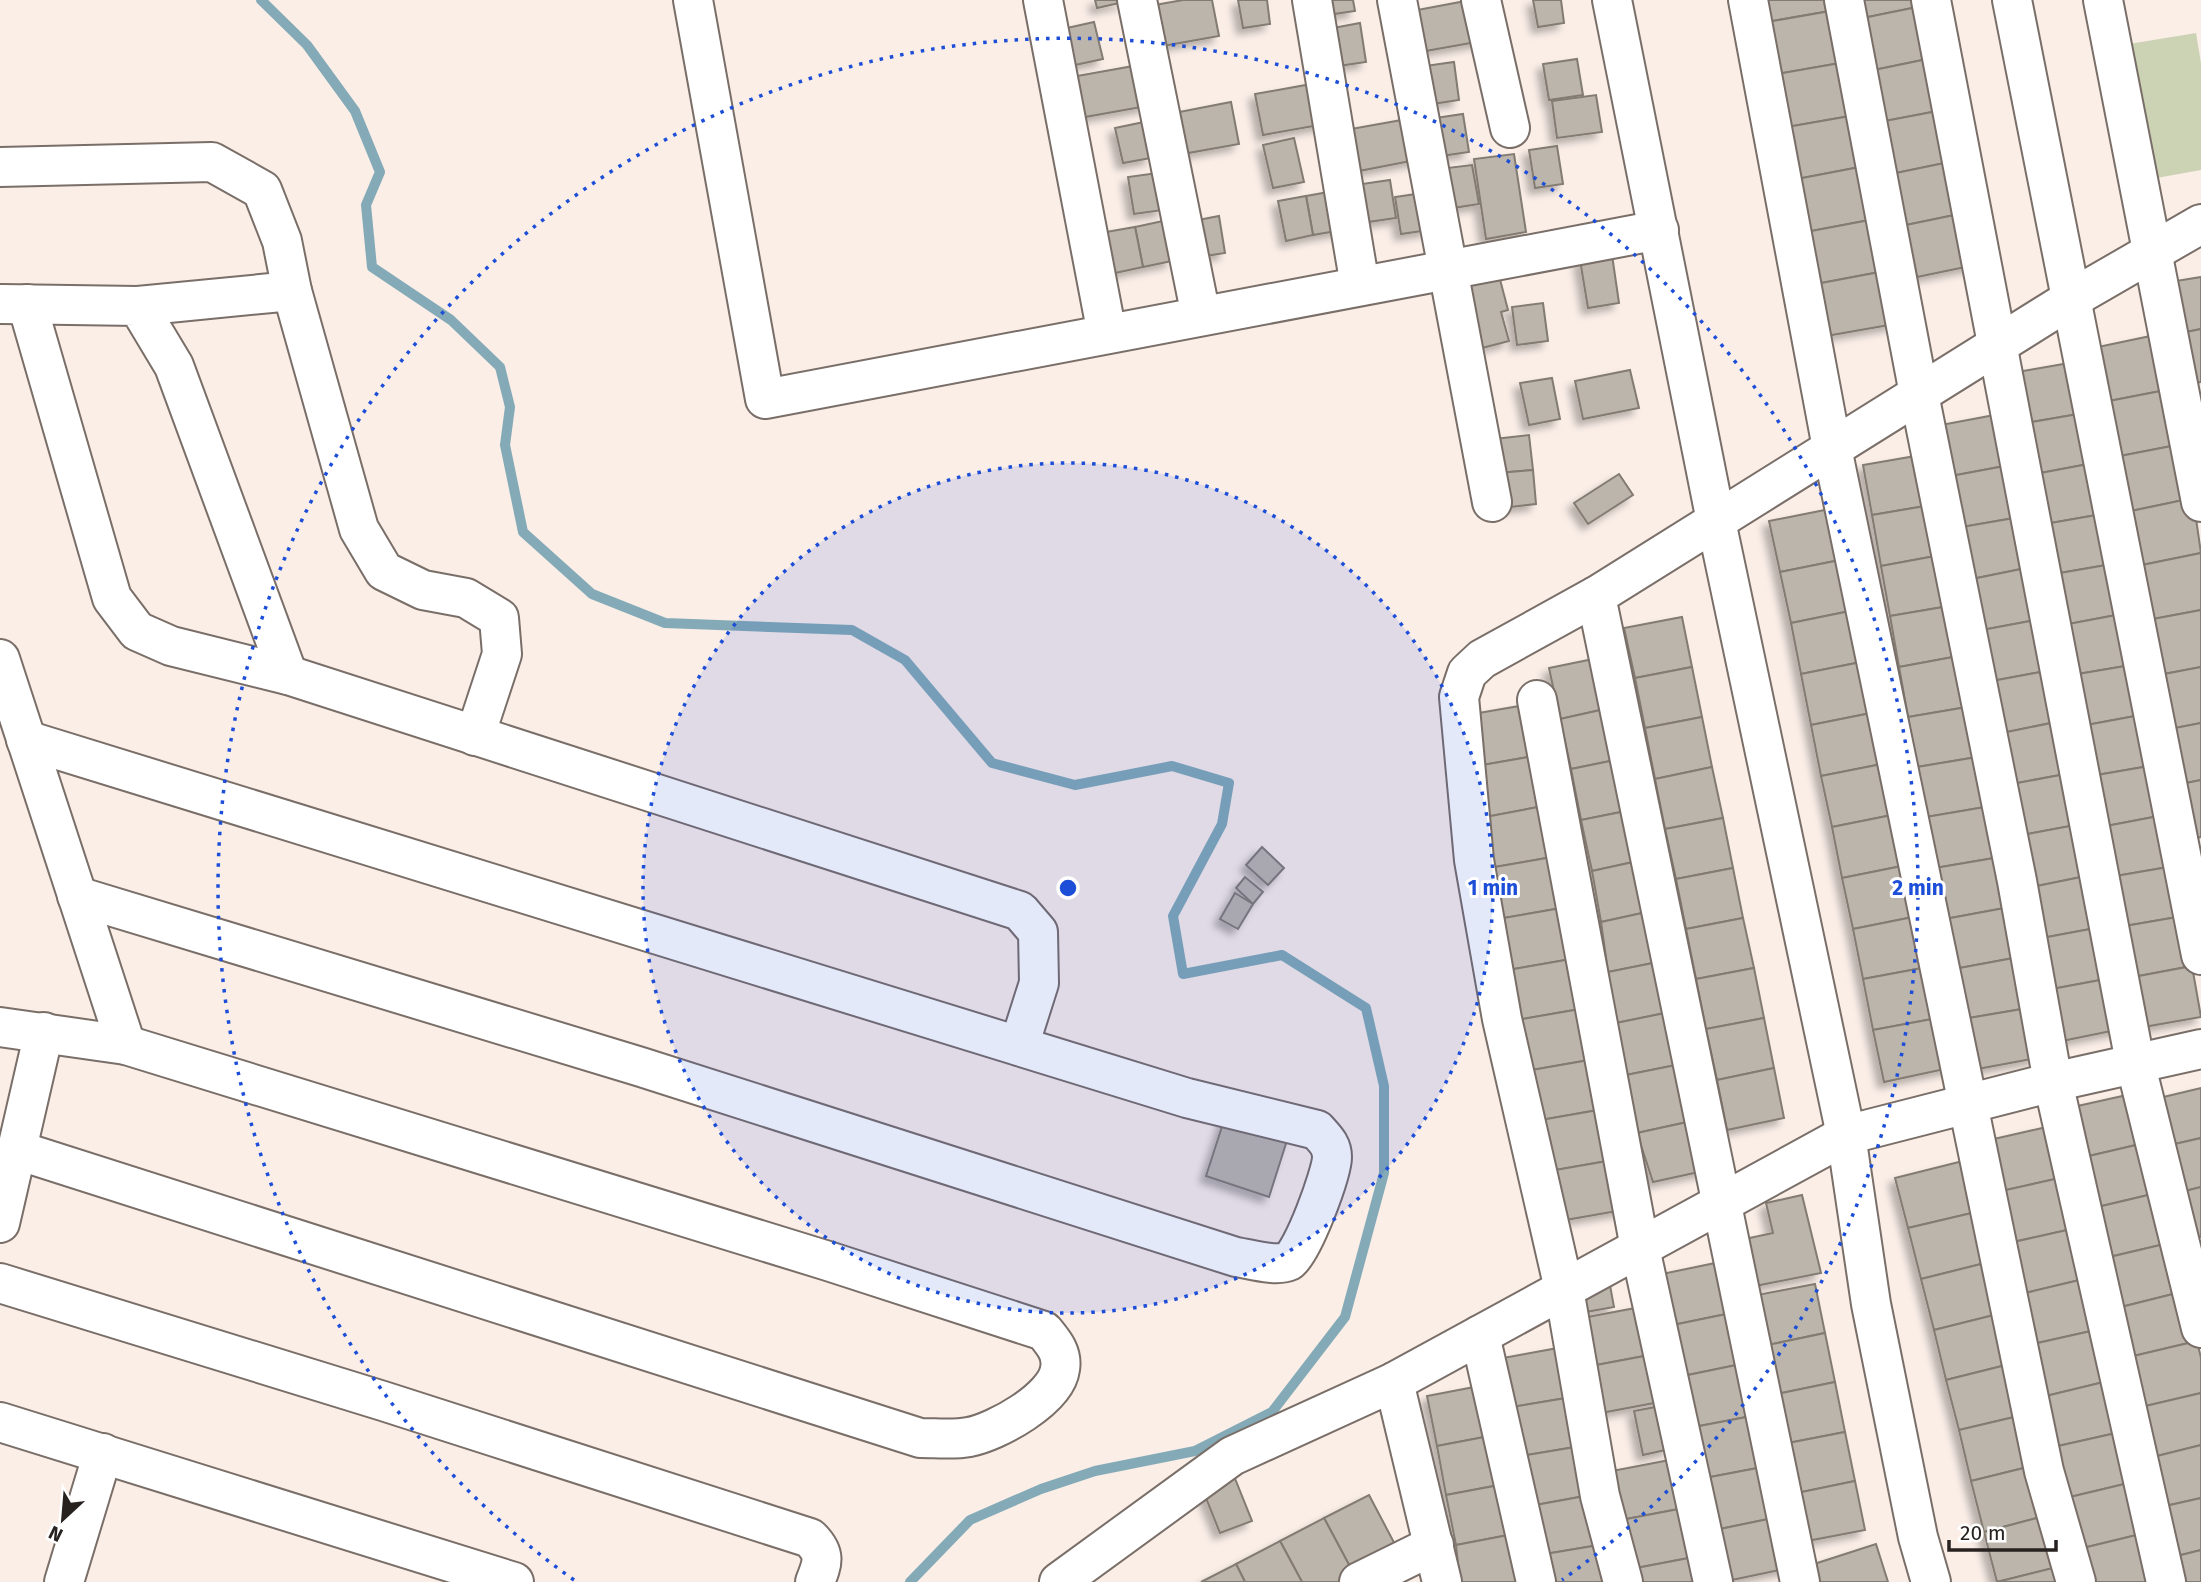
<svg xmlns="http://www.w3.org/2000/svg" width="2201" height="1582" font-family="'Fira Sans',sans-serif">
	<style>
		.garden { fill: #ccd3b4 }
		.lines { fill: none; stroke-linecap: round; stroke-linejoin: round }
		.stream { stroke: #83aab6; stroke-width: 10 }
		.building { fill: #bcb5ab; stroke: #827b72; stroke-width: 2; filter: url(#shadow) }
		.minor-casing { stroke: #796e68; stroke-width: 42 }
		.minor { stroke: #fff; stroke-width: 38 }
		.ring { fill: none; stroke: #1d4ed8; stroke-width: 3.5; stroke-dasharray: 3.5 7 }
		.centre { fill: #1d4ed8; stroke: #fefefe; stroke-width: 3.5 }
		.ring-label { font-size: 21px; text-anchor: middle; font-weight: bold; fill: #1d4ed8; stroke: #fefefe; stroke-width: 6; stroke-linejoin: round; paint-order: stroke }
	</style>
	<defs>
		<filter id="shadow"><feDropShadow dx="-6" dy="6" stdDeviation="3.5" flood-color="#0004"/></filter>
	</defs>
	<rect width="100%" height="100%" fill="#faeee7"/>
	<polygon class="garden" points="2196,33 2201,63 2201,170 2151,179 2129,44"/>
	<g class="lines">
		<polyline class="stream" points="261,0 307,45 355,111 380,172 366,205 372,267 451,320 500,367 510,407 505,445 523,532 592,594 665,623 852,630 905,660 992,763 1075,785 1172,766 1229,783 1222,824 1173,916 1183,974 1282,955 1366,1008 1384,1086 1384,1173 1345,1317 1272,1412 1195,1451 1095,1471 1041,1489 970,1520 910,1582"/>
	</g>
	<g class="building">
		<polygon points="1095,0 1124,0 1124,2 1097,8"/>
		<polygon points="1183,0 1212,0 1219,36 1157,47 1149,6"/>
		<polygon points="1238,0 1267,0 1270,24 1243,28"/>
		<polygon points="1325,0 1353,0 1355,11 1327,15"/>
		<polygon points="1471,0 1482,41 1420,52 1412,11"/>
		<polygon points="1533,0 1561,0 1564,23 1538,27"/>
		<polygon points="1763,0 1834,0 1836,10 1767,22"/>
		<polygon points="1860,0 1926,0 1927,5 1863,18"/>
		<polygon points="1927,5 1937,57 1874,70 1863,18"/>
		<polygon points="1836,10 1846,62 1777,74 1767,22"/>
		<polygon points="1094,22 1103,59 1075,65 1067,28"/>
		<polygon points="1360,23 1366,62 1338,66 1333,28"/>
		<polygon points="1937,57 1948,109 1885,121 1874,70"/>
		<polygon points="1577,59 1583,95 1549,100 1543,64"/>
		<polygon points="1454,62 1459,100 1432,104 1425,66"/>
		<polygon points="1846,62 1856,115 1787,127 1777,74"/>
		<polygon points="1139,65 1147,106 1085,117 1077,76"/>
		<polygon points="1317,83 1325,124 1263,135 1255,94"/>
		<polygon points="1596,95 1602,132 1557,138 1552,101"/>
		<polygon points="1231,102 1239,144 1177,155 1169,114"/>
		<polygon points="1948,109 1959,160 1896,173 1885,121"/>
		<polygon points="1463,114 1469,152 1441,156 1435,118"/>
		<polygon points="1856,115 1865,166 1797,179 1787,127"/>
		<polygon points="1413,118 1421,159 1359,171 1351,129"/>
		<polygon points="1144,122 1151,158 1123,163 1115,128"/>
		<polygon points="1294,138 1304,182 1273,188 1263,145"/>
		<polygon points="1557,146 1563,184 1535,188 1529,150"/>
		<polygon points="1514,154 1526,232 1486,239 1474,159"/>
		<polygon points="1959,160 1969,212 1906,225 1896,173"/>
		<polygon points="1472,165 1479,204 1453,208 1447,168"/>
		<polygon points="1865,166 1875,219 1806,232 1797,179"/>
		<polygon points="1157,173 1163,210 1134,214 1128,177"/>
		<polygon points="1390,180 1396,218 1368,222 1362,184"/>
		<polygon points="1334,191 1342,230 1313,235 1306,196"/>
		<polygon points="1423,193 1429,230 1401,234 1395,197"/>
		<polygon points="1306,196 1313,235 1286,241 1278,201"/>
		<polygon points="1969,212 1980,264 1917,277 1906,225"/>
		<polygon points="1219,216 1225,253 1199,257 1193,221"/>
		<polygon points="1875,219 1885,271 1816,284 1806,232"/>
		<polygon points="1163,221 1172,261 1143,267 1135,227"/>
		<polygon points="1135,227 1143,267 1115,273 1106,232"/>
		<polygon points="1612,255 1619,303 1588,308 1580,260"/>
		<polygon points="1497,268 1508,310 1501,312 1509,341 1482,348 1462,277"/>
		<polygon points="1885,271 1895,324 1826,336 1816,284"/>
		<polygon points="2201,277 2201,329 2186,332 2176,281"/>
		<polygon points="1543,303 1548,341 1517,345 1512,307"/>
		<polygon points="2201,329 2201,382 2196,383 2186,332"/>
		<polygon points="2160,334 2171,389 2109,401 2098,347"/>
		<polygon points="2081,361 2090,412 2026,423 2017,372"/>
		<polygon points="1630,370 1639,408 1583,419 1575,381"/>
		<polygon points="1552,378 1560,419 1529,425 1520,383"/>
		<polygon points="2171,389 2182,444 2120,456 2109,401"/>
		<polygon points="2090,412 2099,462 2035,474 2026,423"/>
		<polygon points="2000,414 2010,465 1951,476 1941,425"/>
		<polygon points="1529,435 1533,470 1498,473 1495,439"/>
		<polygon points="2182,444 2193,498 2131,511 2120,456"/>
		<polygon points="1927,454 1937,504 1872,515 1863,465"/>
		<polygon points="2099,462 2108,513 2045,524 2035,474"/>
		<polygon points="2010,465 2020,517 1962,527 1951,476"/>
		<polygon points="1533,470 1536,504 1502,508 1498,473"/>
		<polygon points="1619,474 1633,495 1588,524 1574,503"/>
		<polygon points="2193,498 2201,553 2142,565 2131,511"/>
		<polygon points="1937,504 1946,554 1881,566 1872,515"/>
		<polygon points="1840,507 1850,558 1780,572 1769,521"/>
		<polygon points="2108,513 2118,563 2054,574 2045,524"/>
		<polygon points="2020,517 2031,567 1972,579 1962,527"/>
		<polygon points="2201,553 2201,610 2153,619 2142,565"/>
		<polygon points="1946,554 1955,605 1890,616 1881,566"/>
		<polygon points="1850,558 1860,609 1791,623 1780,572"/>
		<polygon points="2118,563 2127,613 2063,625 2054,574"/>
		<polygon points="2031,567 2041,619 1982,630 1972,579"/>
		<polygon points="1955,605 1964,655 1899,667 1890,616"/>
		<polygon points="1860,609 1871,660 1801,674 1791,623"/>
		<polygon points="2201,610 2201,667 2164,674 2153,619"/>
		<polygon points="2127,613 2137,664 2072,675 2063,625"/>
		<polygon points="1682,617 1692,667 1635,678 1624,628"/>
		<polygon points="2041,619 2051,670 1992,681 1982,630"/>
		<polygon points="1964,655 1973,706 1908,717 1899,667"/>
		<polygon points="1603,657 1614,707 1560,719 1549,668"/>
		<polygon points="1871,660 1881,711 1811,725 1801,674"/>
		<polygon points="2137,664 2146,714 2081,726 2072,675"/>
		<polygon points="1692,667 1702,717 1645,728 1635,678"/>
		<polygon points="2201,667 2201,723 2175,728 2164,674"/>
		<polygon points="2051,670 2061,721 2002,733 1992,681"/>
		<polygon points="1531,704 1540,755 1471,767 1461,716"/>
		<polygon points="1973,706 1983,756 1917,767 1908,717"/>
		<polygon points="1614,707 1625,758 1571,769 1560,719"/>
		<polygon points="1881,711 1892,762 1821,776 1811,725"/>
		<polygon points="2146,714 2155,765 2091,776 2081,726"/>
		<polygon points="1702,717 1712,767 1655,779 1645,728"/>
		<polygon points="2061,721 2071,773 2012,784 2002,733"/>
		<polygon points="2201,723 2201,780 2186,783 2175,728"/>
		<polygon points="1540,755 1549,805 1480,818 1471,767"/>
		<polygon points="1983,756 1991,806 1926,817 1917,767"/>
		<polygon points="1625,758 1636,809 1581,820 1571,769"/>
		<polygon points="1892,762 1902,813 1832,827 1821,776"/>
		<polygon points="2155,765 2164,815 2101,827 2091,776"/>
		<polygon points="1712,767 1723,818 1665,829 1655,779"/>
		<polygon points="2071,773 2081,824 2022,835 2012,784"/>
		<polygon points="2201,780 2201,837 2197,838 2186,783"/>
		<polygon points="1549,805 1558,856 1489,868 1480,818"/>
		<polygon points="1991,806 2000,857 1935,868 1926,817"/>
		<polygon points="1636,809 1647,859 1592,871 1581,820"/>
		<polygon points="1902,813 1912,864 1842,878 1832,827"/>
		<polygon points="2164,815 2174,866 2110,877 2101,827"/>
		<polygon points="1723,818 1733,868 1676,879 1665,829"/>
		<polygon points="2081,824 2091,875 2032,887 2022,835"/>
		<polygon points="1262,847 1284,868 1268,885 1246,865"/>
		<polygon points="1558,856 1567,907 1498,919 1489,868"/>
		<polygon points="2000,857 2010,907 1945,919 1935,868"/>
		<polygon points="1647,859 1656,910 1601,922 1592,871"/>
		<polygon points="1912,864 1923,915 1853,929 1842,878"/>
		<polygon points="2174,866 2183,916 2119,927 2110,877"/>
		<polygon points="1733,868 1743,918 1686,929 1676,879"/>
		<polygon points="2091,875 2101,927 2042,938 2032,887"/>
		<polygon points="1245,877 1263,892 1253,904 1236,888"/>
		<polygon points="1235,893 1253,904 1238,929 1220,919"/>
		<polygon points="1567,907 1577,958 1508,970 1498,919"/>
		<polygon points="2010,907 2019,957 1954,969 1945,919"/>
		<polygon points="1656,910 1663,961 1608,972 1601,922"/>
		<polygon points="1923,915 1933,966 1863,979 1853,929"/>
		<polygon points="2183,916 2192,966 2128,978 2119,927"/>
		<polygon points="1743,918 1754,968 1696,979 1686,929"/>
		<polygon points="2101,927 2111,978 2052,989 2042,938"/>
		<polygon points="2019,957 2028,1008 1963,1019 1954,969"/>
		<polygon points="1577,958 1586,1008 1517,1020 1508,970"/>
		<polygon points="1663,961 1670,1012 1616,1023 1608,972"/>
		<polygon points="1933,966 1943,1017 1873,1030 1863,979"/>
		<polygon points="2192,966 2201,1017 2138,1028 2128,978"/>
		<polygon points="1754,968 1764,1018 1706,1029 1696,979"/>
		<polygon points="2111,978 2121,1029 2062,1041 2052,989"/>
		<polygon points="1586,1008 1595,1059 1526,1071 1517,1020"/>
		<polygon points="2028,1008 2037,1058 1972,1070 1963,1019"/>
		<polygon points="1670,1012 1681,1064 1626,1075 1616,1023"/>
		<polygon points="1943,1017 1954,1067 1884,1082 1873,1030"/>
		<polygon points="1764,1018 1774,1068 1717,1080 1706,1029"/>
		<polygon points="1595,1059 1604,1109 1535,1121 1526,1071"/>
		<polygon points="1681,1064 1692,1121 1637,1133 1626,1075"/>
		<polygon points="1774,1068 1784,1118 1727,1130 1717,1080"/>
		<polygon points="2201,1088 2201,1138 2166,1146 2155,1099"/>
		<polygon points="2136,1093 2149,1142 2076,1159 2064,1109"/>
		<polygon points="1604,1109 1613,1160 1544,1172 1535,1121"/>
		<polygon points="1227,1111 1290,1131 1269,1197 1206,1176"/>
		<polygon points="1692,1121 1708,1170 1653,1182 1637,1133"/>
		<polygon points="2051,1126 2064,1177 1997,1192 1985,1141"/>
		<polygon points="2201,1138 2201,1187 2177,1193 2166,1146"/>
		<polygon points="2149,1142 2161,1192 2089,1209 2076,1159"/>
		<polygon points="1613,1160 1623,1210 1554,1222 1544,1172"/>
		<polygon points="1963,1161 1976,1212 1908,1228 1895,1178"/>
		<polygon points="2064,1177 2076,1228 2009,1243 1997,1192"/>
		<polygon points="2201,1187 2201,1237 2189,1240 2177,1193"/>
		<polygon points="2161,1192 2173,1242 2101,1259 2089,1209"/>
		<polygon points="1802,1195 1821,1273 1750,1287 1740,1240 1773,1233 1766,1203"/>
		<polygon points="1976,1212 1989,1262 1921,1279 1908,1228"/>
		<polygon points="2076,1228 2088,1278 2021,1294 2009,1243"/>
		<polygon points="2173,1242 2185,1291 2113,1309 2101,1259"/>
		<polygon points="1725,1261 1736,1312 1673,1325 1662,1274"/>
		<polygon points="1989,1262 2002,1313 1934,1330 1921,1279"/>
		<polygon points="2088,1278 2100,1329 2033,1344 2021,1294"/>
		<polygon points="1609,1280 1614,1307 1580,1313 1575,1286"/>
		<polygon points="1815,1284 1825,1333 1763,1346 1752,1296"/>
		<polygon points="2185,1291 2197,1341 2125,1358 2113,1309"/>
		<polygon points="1646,1306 1655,1354 1591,1366 1582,1318"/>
		<polygon points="1736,1312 1746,1363 1683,1376 1673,1325"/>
		<polygon points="2002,1313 2014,1363 1946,1380 1934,1330"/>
		<polygon points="2100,1329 2112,1380 2046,1396 2033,1344"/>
		<polygon points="1825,1333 1835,1382 1772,1395 1763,1346"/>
		<polygon points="2197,1341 2201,1358 2201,1393 2137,1408 2125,1358"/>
		<polygon points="1569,1346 1578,1396 1512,1407 1503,1358"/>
		<polygon points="1655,1354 1665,1401 1601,1413 1591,1366"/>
		<polygon points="1746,1363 1757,1415 1694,1427 1683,1376"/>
		<polygon points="2014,1363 2027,1414 1959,1430 1946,1380"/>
		<polygon points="2112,1380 2125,1431 2058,1446 2046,1396"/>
		<polygon points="1835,1382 1845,1432 1783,1444 1772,1395"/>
		<polygon points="1490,1384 1500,1434 1437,1446 1427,1396"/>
		<polygon points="2201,1393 2201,1445 2149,1458 2137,1408"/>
		<polygon points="1578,1396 1587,1445 1521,1456 1512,1407"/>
		<polygon points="1661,1406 1670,1449 1643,1455 1634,1411"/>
		<polygon points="2027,1414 2040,1464 1971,1481 1959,1430"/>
		<polygon points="1757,1415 1768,1466 1705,1478 1694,1427"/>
		<polygon points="2125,1431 2137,1481 2070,1497 2058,1446"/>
		<polygon points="1845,1432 1855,1481 1792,1494 1783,1444"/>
		<polygon points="1500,1434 1510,1483 1446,1495 1437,1446"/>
		<polygon points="1587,1445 1596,1494 1530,1506 1521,1456"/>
		<polygon points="2201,1445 2201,1498 2161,1507 2149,1458"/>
		<polygon points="1675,1459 1684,1508 1621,1520 1612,1471"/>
		<polygon points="2040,1464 2052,1514 1984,1532 1971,1481"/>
		<polygon points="1768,1466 1778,1517 1715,1530 1705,1478"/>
		<polygon points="1232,1471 1252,1521 1220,1533 1200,1483"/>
		<polygon points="1855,1481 1865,1530 1802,1542 1792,1494"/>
		<polygon points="2137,1481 2149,1532 2083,1548 2070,1497"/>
		<polygon points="1510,1483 1519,1533 1456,1545 1446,1495"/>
		<polygon points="1596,1494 1605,1544 1539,1555 1530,1506"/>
		<polygon points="1369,1495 1399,1552 1355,1576 1324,1518"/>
		<polygon points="2201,1498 2201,1550 2173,1557 2161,1507"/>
		<polygon points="1684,1508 1694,1557 1631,1569 1621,1520"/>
		<polygon points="2052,1514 2065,1565 1997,1582 1984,1532"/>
		<polygon points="1778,1517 1789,1568 1727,1581 1715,1530"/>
		<polygon points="1324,1518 1355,1576 1342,1582 1302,1582 1280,1541"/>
		<polygon points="2149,1532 2161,1582 2091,1582 2083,1548"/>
		<polygon points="1519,1533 1529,1582 1460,1582 1456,1545"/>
		<polygon points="1280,1541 1302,1582 1245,1582 1236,1564"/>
		<polygon points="1605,1544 1612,1582 1544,1582 1539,1555"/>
		<polygon points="1876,1544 1888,1582 1813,1582 1808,1566"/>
		<polygon points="2201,1550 2201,1582 2180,1582 2173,1557"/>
		<polygon points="1694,1557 1699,1582 1634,1582 1631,1569"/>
		<polygon points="1236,1564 1245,1582 1201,1582"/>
		<polygon points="2065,1565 2070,1582 1997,1582"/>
	</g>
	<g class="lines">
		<g class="minor-casing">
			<g id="minor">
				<polyline points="693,0 765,399 1659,230"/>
				<polyline points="1043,0 1107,334"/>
				<polyline points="1137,0 1201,316"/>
				<polyline points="1312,0 1360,286"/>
				<polyline points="1397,0 1492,502"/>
				<polyline points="1481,0 1510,128"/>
				<polyline points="1612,0 1716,521 1846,1135 1871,1304 1918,1537 1931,1582"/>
				<polyline points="1748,0 1832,448 2044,1471 2076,1582"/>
				<polyline points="1844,0 1919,394 2017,881 2053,1082 2166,1582"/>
				<polyline points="1931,0 2135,1062 2201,1328"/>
				<polyline points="2012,0 2201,955"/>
				<polyline points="2103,0 2201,502"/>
				<polyline points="0,167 212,162 262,190 282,241 292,291 359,529 384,571 423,590 466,598 499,618 502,654 475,736"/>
				<polyline points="2,304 138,306 174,366 288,675"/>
				<polyline points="27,304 112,598 137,631 171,646 288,675 1020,911 1038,932 1039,983 1019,1046"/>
				<polyline points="138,306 292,291"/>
				<polyline points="1596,596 1482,659 1467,673 1459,697 1474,860 1502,1019 1564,1289 1600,1496 1623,1582"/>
				<polyline points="0,659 126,1045"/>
				<polyline points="1537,700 1640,1248 1713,1582"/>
				<path d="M26 740 1187 1098 1317 1130C1325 1139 1332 1145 1332 1157 1332 1173 1302 1254 1289 1261 1276 1267 1250 1259 1236 1257L641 1067 77 896"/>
				<path d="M0 1027 126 1045 828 1261 1044 1331C1053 1342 1063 1353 1060 1369 1056 1399 996 1432 969 1437 954 1440 936 1438 920 1438L17 1150"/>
				<polyline points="0,1223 44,1032"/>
				<path d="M0 1283 383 1401 810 1538C826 1554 823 1562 815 1582"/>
				<polyline points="1480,1335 1536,1582"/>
				<polyline points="1394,1382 1442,1582"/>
				<polyline points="0,1422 514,1582"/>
				<polyline points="64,1582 103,1453"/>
				<polyline points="1059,1582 1232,1456 1394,1382 1846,1135 2053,1082 2201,1049"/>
				<polyline points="1359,1582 1434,1545"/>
				<polyline points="1800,1582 1596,596 2071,299 2201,224"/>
			</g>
		</g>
		<use href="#minor" class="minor"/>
	</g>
	<circle cx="1068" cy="888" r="425" fill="#1d4ed8" fill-opacity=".12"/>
	<g class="ring">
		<circle cx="1068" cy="888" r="425"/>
		<path d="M574 1580A850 850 0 1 1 1562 1580"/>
	</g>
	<circle cx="1068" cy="888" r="10" class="centre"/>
	<g class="ring-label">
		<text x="1493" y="895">1 min</text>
		<text x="1918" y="895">2 min</text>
	</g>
	<g transform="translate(63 1519) rotate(206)" stroke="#fefefe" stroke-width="5" paint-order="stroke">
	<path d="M0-5L12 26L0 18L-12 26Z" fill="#272220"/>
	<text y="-10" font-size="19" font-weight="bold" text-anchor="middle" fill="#272220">N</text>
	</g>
	<path d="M1949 1540v10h107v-10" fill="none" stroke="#272220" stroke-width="3.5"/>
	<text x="1960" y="1540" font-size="21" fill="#272220" stroke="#fefefe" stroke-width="5" paint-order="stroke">20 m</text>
</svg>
